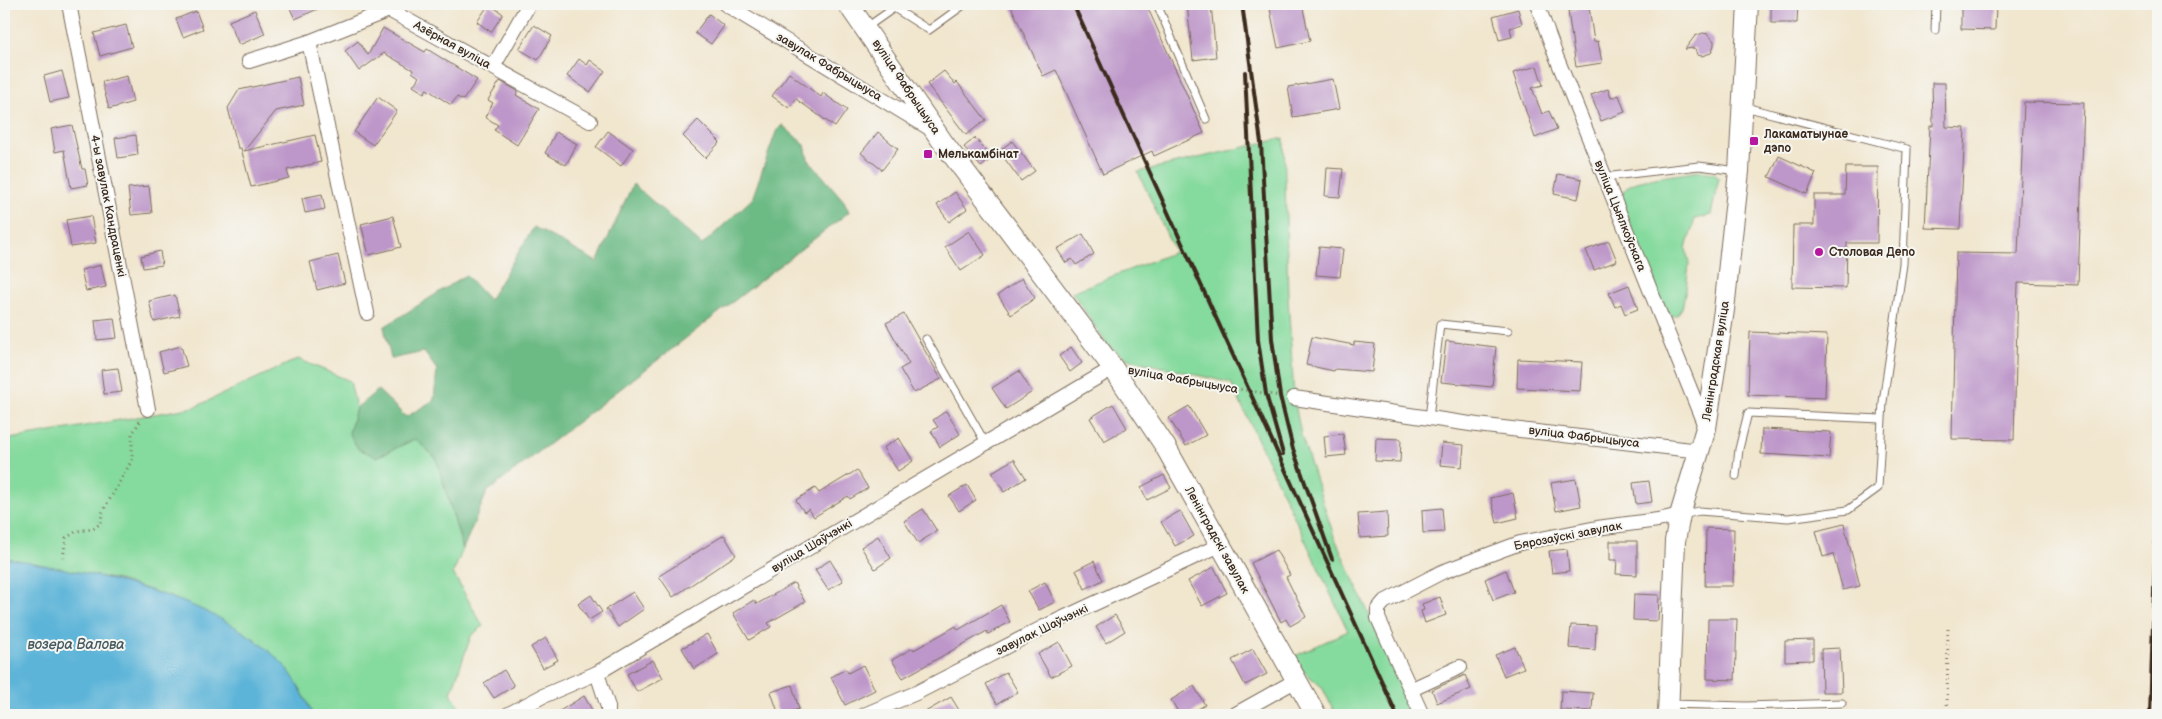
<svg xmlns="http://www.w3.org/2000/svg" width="2162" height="719" font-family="'Balsamiq Sans',sans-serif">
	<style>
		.green { fill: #85da9d; stroke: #60825e }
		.forest { fill: #6cba84; stroke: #547251 }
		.water { fill: #5bb4d8; stroke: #4b6f7b }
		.building { fill: #bd97c9 }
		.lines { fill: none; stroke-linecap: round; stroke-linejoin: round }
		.lane-casing { stroke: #7b6c5c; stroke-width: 9 }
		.street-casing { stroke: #7b6c5c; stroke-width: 16 }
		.secondary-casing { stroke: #7b6c5c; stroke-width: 22 }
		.path { stroke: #7b6c5c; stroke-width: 3; stroke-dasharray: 1 4; stroke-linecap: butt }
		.lane { stroke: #fff; stroke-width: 7 }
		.street { stroke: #fff; stroke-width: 14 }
		.secondary { stroke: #fff; stroke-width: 20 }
		.rail { stroke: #3b2a1e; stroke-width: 4 }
		.poi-dot { fill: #b5179e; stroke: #f6f6f2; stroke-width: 2 }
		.labels { text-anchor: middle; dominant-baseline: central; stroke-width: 4; stroke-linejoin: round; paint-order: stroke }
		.street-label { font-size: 12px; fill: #3b2a1e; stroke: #f6f6f2 }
		.poi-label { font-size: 12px; font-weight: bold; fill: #3b2a1e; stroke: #f6f6f2; text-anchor: start }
		.water-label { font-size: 14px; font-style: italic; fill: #465a5f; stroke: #f6f6f2 }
	</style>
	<rect width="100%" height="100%" fill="#f6f6f2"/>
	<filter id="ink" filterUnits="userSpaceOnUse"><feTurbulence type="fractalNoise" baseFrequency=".02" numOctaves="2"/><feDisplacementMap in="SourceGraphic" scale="10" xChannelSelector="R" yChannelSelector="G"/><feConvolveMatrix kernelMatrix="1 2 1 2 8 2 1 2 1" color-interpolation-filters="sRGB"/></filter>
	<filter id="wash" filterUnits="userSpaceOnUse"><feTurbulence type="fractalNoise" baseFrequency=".0096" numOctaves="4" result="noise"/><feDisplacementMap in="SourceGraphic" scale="20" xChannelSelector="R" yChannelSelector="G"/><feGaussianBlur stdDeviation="1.12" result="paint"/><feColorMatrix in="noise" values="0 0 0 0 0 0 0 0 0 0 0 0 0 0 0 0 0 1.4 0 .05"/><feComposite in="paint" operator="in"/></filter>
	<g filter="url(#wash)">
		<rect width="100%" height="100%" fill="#f1e6ce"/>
		<g class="green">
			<polygon points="1284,138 1288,296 1294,398 1301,435 1334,536 1414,715 1336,715 1322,687 1303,671 1295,656 1348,631 1231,383 1128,359 1108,346 1072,292 1175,252 1138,172"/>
			<path d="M1699 171 1714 173 1719 178 1711 215 1695 219 1686 248 1689 264 1686 289 1682 308 1677 315 1673 316 1666 312 1621 203C1621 195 1624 188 1632 184 1645 178 1683 174 1699 171Z"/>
			<polygon points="298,359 350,381 356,408 349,433 377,457 415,439 436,458 463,549 453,573 483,626 471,636 451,693 464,715 313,715 300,688 255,639 221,620 168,596 118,580 4,558 4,440 195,407"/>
		</g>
		<polygon class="forest" points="782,125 805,145 808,159 844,201 849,212 487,492 463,549 436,458 415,439 377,457 358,449 349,433 356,408 378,390 406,417 434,400 437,370 424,352 391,359 384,327 466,275 489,300 534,227 597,262 633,184 702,245 752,199 776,132"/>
		<path class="water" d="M4 558C23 560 41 565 60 568 134 583 224 606 279 660 295 675 304 696 313 715H4Z"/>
		<g id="blocks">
			<g class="building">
				<polygon points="288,4 329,4 295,19"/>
				<polygon points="489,4 503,14 491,32 477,22"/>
				<polygon points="1010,4 1146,4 1204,133 1154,156 1152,151 1103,174 1056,70 1043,76"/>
				<polygon points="1187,4 1211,4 1216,57 1193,60"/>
				<polygon points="1269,4 1302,4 1310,41 1278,48"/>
				<polygon points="1771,4 1798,4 1797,23 1771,23"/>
				<polygon points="1961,4 1996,4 1995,30 1961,29"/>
				<polygon points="1589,7 1594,42 1598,41 1602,63 1576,67 1568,11"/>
				<polygon points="1518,9 1522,24 1510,28 1512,37 1499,40 1493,16"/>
				<polygon points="255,10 265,34 239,45 229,21"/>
				<polygon points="196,11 203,29 183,37 176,19"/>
				<polygon points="709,14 724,26 711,44 695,33"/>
				<polygon points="126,25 132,47 100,56 94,33"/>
				<polygon points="534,25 552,36 538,60 519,49"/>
				<polygon points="383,28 425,52 427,49 477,80 463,100 457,97 451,105 427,89 424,93 413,86 419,77 412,72 413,70 384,53 359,71 345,51 358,41 368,55"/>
				<polygon points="1703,33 1708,34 1714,41 1714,45 1711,53 1702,56 1697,55 1695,48 1685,49 1695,36"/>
				<polygon points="579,59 587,65 590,60 605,71 590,92 567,76"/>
				<polygon points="1537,66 1543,85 1532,88 1542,114 1549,111 1557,129 1535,138 1513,73"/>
				<polygon points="62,71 69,98 50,102 44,76"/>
				<polygon points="944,71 955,84 957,82 986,120 966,135 927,84"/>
				<polygon points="789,73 821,97 823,93 847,110 835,127 796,99 789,108 772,96"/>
				<polygon points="127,76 133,102 109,109 102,82"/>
				<polygon points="298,77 304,105 276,111 244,151 315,135 321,162 287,170 289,178 251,187 241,148 238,148 228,108 239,90"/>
				<polygon points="1333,79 1339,109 1293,117 1288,87"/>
				<polygon points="500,81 518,91 516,95 539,109 517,145 494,130 498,125 485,117 493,103 488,100"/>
				<polygon points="1932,83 1945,83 1946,127 1965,128 1960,229 1925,228 1930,126 1933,126"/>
				<polygon points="1608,89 1611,98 1619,95 1625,112 1601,121 1591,95"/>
				<polygon points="378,97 397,111 373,145 354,132"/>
				<polygon points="2024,102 2084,103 2078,285 2018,283 2014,440 1952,439 1956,253 2018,254"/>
				<polygon points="698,120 720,142 705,158 683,136"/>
				<polygon points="72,125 82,169 85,169 88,185 71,188 64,150 55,152 51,129"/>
				<polygon points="608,131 633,149 621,166 596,147"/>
				<polygon points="556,132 577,144 566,165 545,153"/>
				<polygon points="878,132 898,149 882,170 861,153"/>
				<polygon points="136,135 138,155 118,158 115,138"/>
				<polygon points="975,138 992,158 981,167 964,147"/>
				<polygon points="1012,141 1035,171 1021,181 999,151"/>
				<polygon points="1779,156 1816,173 1807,194 1769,177"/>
				<polygon points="1846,167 1878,167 1877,243 1847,243 1846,288 1792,287 1793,225 1814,225 1814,195 1845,195"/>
				<polygon points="1327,168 1343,169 1340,197 1325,196"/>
				<polygon points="1558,174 1582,179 1578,199 1554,194"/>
				<polygon points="149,186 152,213 131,215 128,188"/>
				<polygon points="955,192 967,209 949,222 937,205"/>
				<polygon points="322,194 325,209 305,213 302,198"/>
				<polygon points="91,216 96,243 71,247 66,220"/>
				<polygon points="393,216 401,247 369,255 361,224"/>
				<polygon points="969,231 985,255 961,271 945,247"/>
				<polygon points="1083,234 1094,254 1076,265 1072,259 1066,263 1057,249"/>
				<polygon points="1609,241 1617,261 1594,270 1586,250"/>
				<polygon points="1319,247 1343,249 1340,277 1316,275"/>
				<polygon points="160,251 162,265 143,268 141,256"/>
				<polygon points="338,255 345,283 317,290 310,262"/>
				<polygon points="101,265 106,287 86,291 81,270"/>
				<polygon points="1022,278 1035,298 1011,315 998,295"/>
				<polygon points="1629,285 1638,309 1625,314 1621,304 1615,307 1609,293"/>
				<polygon points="175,295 180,316 154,322 149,301"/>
				<polygon points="904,314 941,379 914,393 900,369 909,364 886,323"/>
				<polygon points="114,318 117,338 97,340 95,320"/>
				<polygon points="1750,332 1827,335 1825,398 1748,395"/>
				<polygon points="1312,337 1354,345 1354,342 1375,344 1372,372 1335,369 1334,371 1306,365"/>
				<polygon points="1446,341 1496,347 1492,387 1441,382"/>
				<polygon points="181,346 187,366 164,372 159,352"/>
				<polygon points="1071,347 1082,363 1070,372 1059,356"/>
				<polygon points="1518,359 1582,362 1580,391 1517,388"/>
				<polygon points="118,368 122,392 104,394 101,370"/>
				<polygon points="1019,371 1032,392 1006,409 992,388"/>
				<polygon points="1113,404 1127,428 1104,441 1090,418"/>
				<polygon points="1189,406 1206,435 1186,446 1169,418"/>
				<polygon points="946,411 960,434 940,447 931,431 938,427 933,420"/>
				<polygon points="1762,429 1831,432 1829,458 1761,454"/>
				<polygon points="1343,434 1346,455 1326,457 1324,436"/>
				<polygon points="899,438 913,461 898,471 883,448"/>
				<polygon points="1376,438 1401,439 1400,462 1375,461"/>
				<polygon points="1442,443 1464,445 1462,467 1440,465"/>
				<polygon points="1014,459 1026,478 1004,492 992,472"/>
				<polygon points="857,470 868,488 850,499 848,496 814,517 809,509 804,512 796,500 815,488 819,493"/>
				<polygon points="1164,475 1171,488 1147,500 1141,487"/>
				<polygon points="1576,479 1581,506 1556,511 1551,483"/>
				<polygon points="1649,481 1652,502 1636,504 1633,483"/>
				<polygon points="967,485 976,500 959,511 949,496"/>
				<polygon points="1513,493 1518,518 1497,523 1491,498"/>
				<polygon points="1442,508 1444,532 1423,533 1422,510"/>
				<polygon points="923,509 937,531 918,543 904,521"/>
				<polygon points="1180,511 1194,536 1175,546 1161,522"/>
				<polygon points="1387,512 1388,536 1360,538 1358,514"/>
				<polygon points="1844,524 1860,586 1843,590 1833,554 1823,557 1816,531"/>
				<polygon points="1706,528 1734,529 1733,586 1705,586"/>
				<polygon points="724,535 736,555 673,597 659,576"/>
				<polygon points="878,536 891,558 875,569 861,547"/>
				<polygon points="1610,541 1637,541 1637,575 1616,574 1617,560 1610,560"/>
				<polygon points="1567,549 1569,571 1552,573 1549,551"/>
				<polygon points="1276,550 1290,575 1286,577 1306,617 1290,626 1286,619 1281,622 1251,563"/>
				<polygon points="830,560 843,581 828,590 815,570"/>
				<polygon points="1094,561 1103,580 1085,589 1076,570"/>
				<polygon points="1214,567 1227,593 1202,606 1188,581"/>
				<polygon points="1506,570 1514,592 1493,600 1485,579"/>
				<polygon points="1045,582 1055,602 1039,610 1028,591"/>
				<polygon points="794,583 805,602 768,623 771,627 749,640 733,613 754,600 757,604"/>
				<polygon points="633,592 644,609 618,627 606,609"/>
				<polygon points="1634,594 1659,595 1658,621 1633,620"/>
				<polygon points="591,595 602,612 589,620 578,604"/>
				<polygon points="1440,597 1446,615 1425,623 1421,611 1424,610 1422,604"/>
				<polygon points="1001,605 1010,622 988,634 987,631 903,678 892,660 913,648 914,650 956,626 958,630"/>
				<polygon points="1115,615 1125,631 1106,643 1096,627"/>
				<polygon points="1708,619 1737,619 1735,680 1707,679"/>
				<polygon points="1571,625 1596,626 1595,650 1569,648"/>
				<polygon points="707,634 718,654 694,669 682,648"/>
				<polygon points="546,638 558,660 543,668 531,647"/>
				<polygon points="1813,640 1813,660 1785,661 1785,641"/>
				<polygon points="1059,642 1072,666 1051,677 1038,654"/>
				<polygon points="1515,647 1524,668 1504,676 1495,655"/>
				<polygon points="1840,648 1842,692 1822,692 1821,649"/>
				<polygon points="1253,649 1267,674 1245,685 1232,660"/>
				<polygon points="653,660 663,678 637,692 627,674"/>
				<polygon points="863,665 875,690 845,705 831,677 846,669 848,673"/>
				<polygon points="504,670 514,686 494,698 484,683"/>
				<polygon points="1006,672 1018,692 997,704 986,684"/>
				<polygon points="1465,675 1471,689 1437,703 1432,690"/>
				<polygon points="792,685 799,709 779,715 771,692"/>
				<polygon points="1194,686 1205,705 1188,715 1180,715 1171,700"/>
				<polygon points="1561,691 1593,693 1592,711 1560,710"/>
				<polygon points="584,696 595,715 553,715"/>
				<polygon points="951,697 962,715 920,715"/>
			</g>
		</g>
	</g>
	<g filter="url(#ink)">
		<use href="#blocks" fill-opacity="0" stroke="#7b6c5c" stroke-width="1"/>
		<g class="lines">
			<g class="lane-casing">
				<g id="lane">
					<polyline points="1157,4 1206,119"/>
					<polyline points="867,27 894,8 929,30 965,4"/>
					<polyline points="1935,30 1936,4"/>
					<polyline points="1604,177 1699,166 1738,171"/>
					<polyline points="926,339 986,444"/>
					<polyline points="1429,418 1440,324 1508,331"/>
					<polyline points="1736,476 1739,449 1748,413 1881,419"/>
					<polyline points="1683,515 1699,511 1788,518 1848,510 1878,488 1883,402 1903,264 1907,149 1745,107"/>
					<polyline points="1669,704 1746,706 1842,703"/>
				</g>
			</g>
			<g class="street-casing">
				<g id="street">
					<polyline points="69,4 148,409"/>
					<polyline points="725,4 931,129"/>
					<polyline points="1537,4 1556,56 1705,426"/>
					<polyline points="309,42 367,313"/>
					<polyline points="249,61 309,42 389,10 590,121"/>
					<polyline points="493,67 529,4"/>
					<polyline points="1294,398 1477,425 1700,451"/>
					<polyline points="597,673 608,707 608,715"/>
					<polyline points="1410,690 1460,667"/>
					<polyline points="507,715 543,696 597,673 1113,368"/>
					<polyline points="864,715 916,693 1044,627 1220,545"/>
					<polyline points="1234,715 1295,681"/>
					<polyline points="1422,715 1378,618 1378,609 1384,602 1442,572 1520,543 1597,528 1658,520 1680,515"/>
				</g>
			</g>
			<g class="secondary-casing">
				<g id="secondary">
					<polyline points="848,4 942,141 1113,368 1165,446 1316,715"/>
					<polyline points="1668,715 1675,541 1680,515 1706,428 1724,310 1739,171 1748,4"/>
				</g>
			</g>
			<g class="path">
				<polyline points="1137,372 1281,396"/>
				<polyline points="63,558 66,538 77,531 93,529 101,523 102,513 132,460 132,434 141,420"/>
				<polyline points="1947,715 1948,628"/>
			</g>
			<use href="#lane" class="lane"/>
			<use href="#street" class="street"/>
			<use href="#secondary" class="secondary"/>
			<g class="rail">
				<polyline points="1073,4 1397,715"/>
				<polyline points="1242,4 1261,143 1272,339 1280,396 1293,449 1332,559"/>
				<polyline points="1245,72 1258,340 1266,394 1283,454"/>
				<polyline points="2150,715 2158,470"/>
			</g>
		</g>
	</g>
	<g class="poi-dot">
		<rect x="1749" y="136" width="10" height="10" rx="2.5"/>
		<rect x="923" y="149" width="10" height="10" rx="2.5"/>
		<circle cx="1819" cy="252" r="5"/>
	</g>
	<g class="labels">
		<g class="street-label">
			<text transform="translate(452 45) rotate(29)">Азёрная вуліца</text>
			<text transform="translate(829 67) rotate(31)">завулак Фабрыцыуса</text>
			<text transform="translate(906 87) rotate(56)">вуліца Фабрыцыуса</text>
			<text transform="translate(108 206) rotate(79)">4-ы завулак Кандраценкі</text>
			<text transform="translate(1620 216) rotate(68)">вуліца Цыялкоўскага</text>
			<text transform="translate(1716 361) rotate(-81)">Ленінградская вуліца</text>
			<text transform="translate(1183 380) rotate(10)">вуліца Фабрыцыуса</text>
			<text transform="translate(1584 437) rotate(7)">вуліца Фабрыцыуса</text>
			<text transform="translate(1568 536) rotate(-11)">Бярозаўскі завулак</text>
			<text transform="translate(1217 540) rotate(61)">Ленінградскі завулак</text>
			<text transform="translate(812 546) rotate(-31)">вуліца Шаўчэнкі</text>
			<text transform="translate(1042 630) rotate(-26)">завулак Шаўчэнкі</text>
		</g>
		<g class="poi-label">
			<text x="1764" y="134">Лакаматыунае<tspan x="1764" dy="14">дэпо</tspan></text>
			<text x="938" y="154">Мелькамбінат</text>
			<text x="1829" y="252">Столовая Депо</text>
		</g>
		<g class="water-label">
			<text x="76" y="644">возера Валова</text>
		</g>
	</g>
	<rect width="2162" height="719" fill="none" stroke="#f6f6f2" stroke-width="20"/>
</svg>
